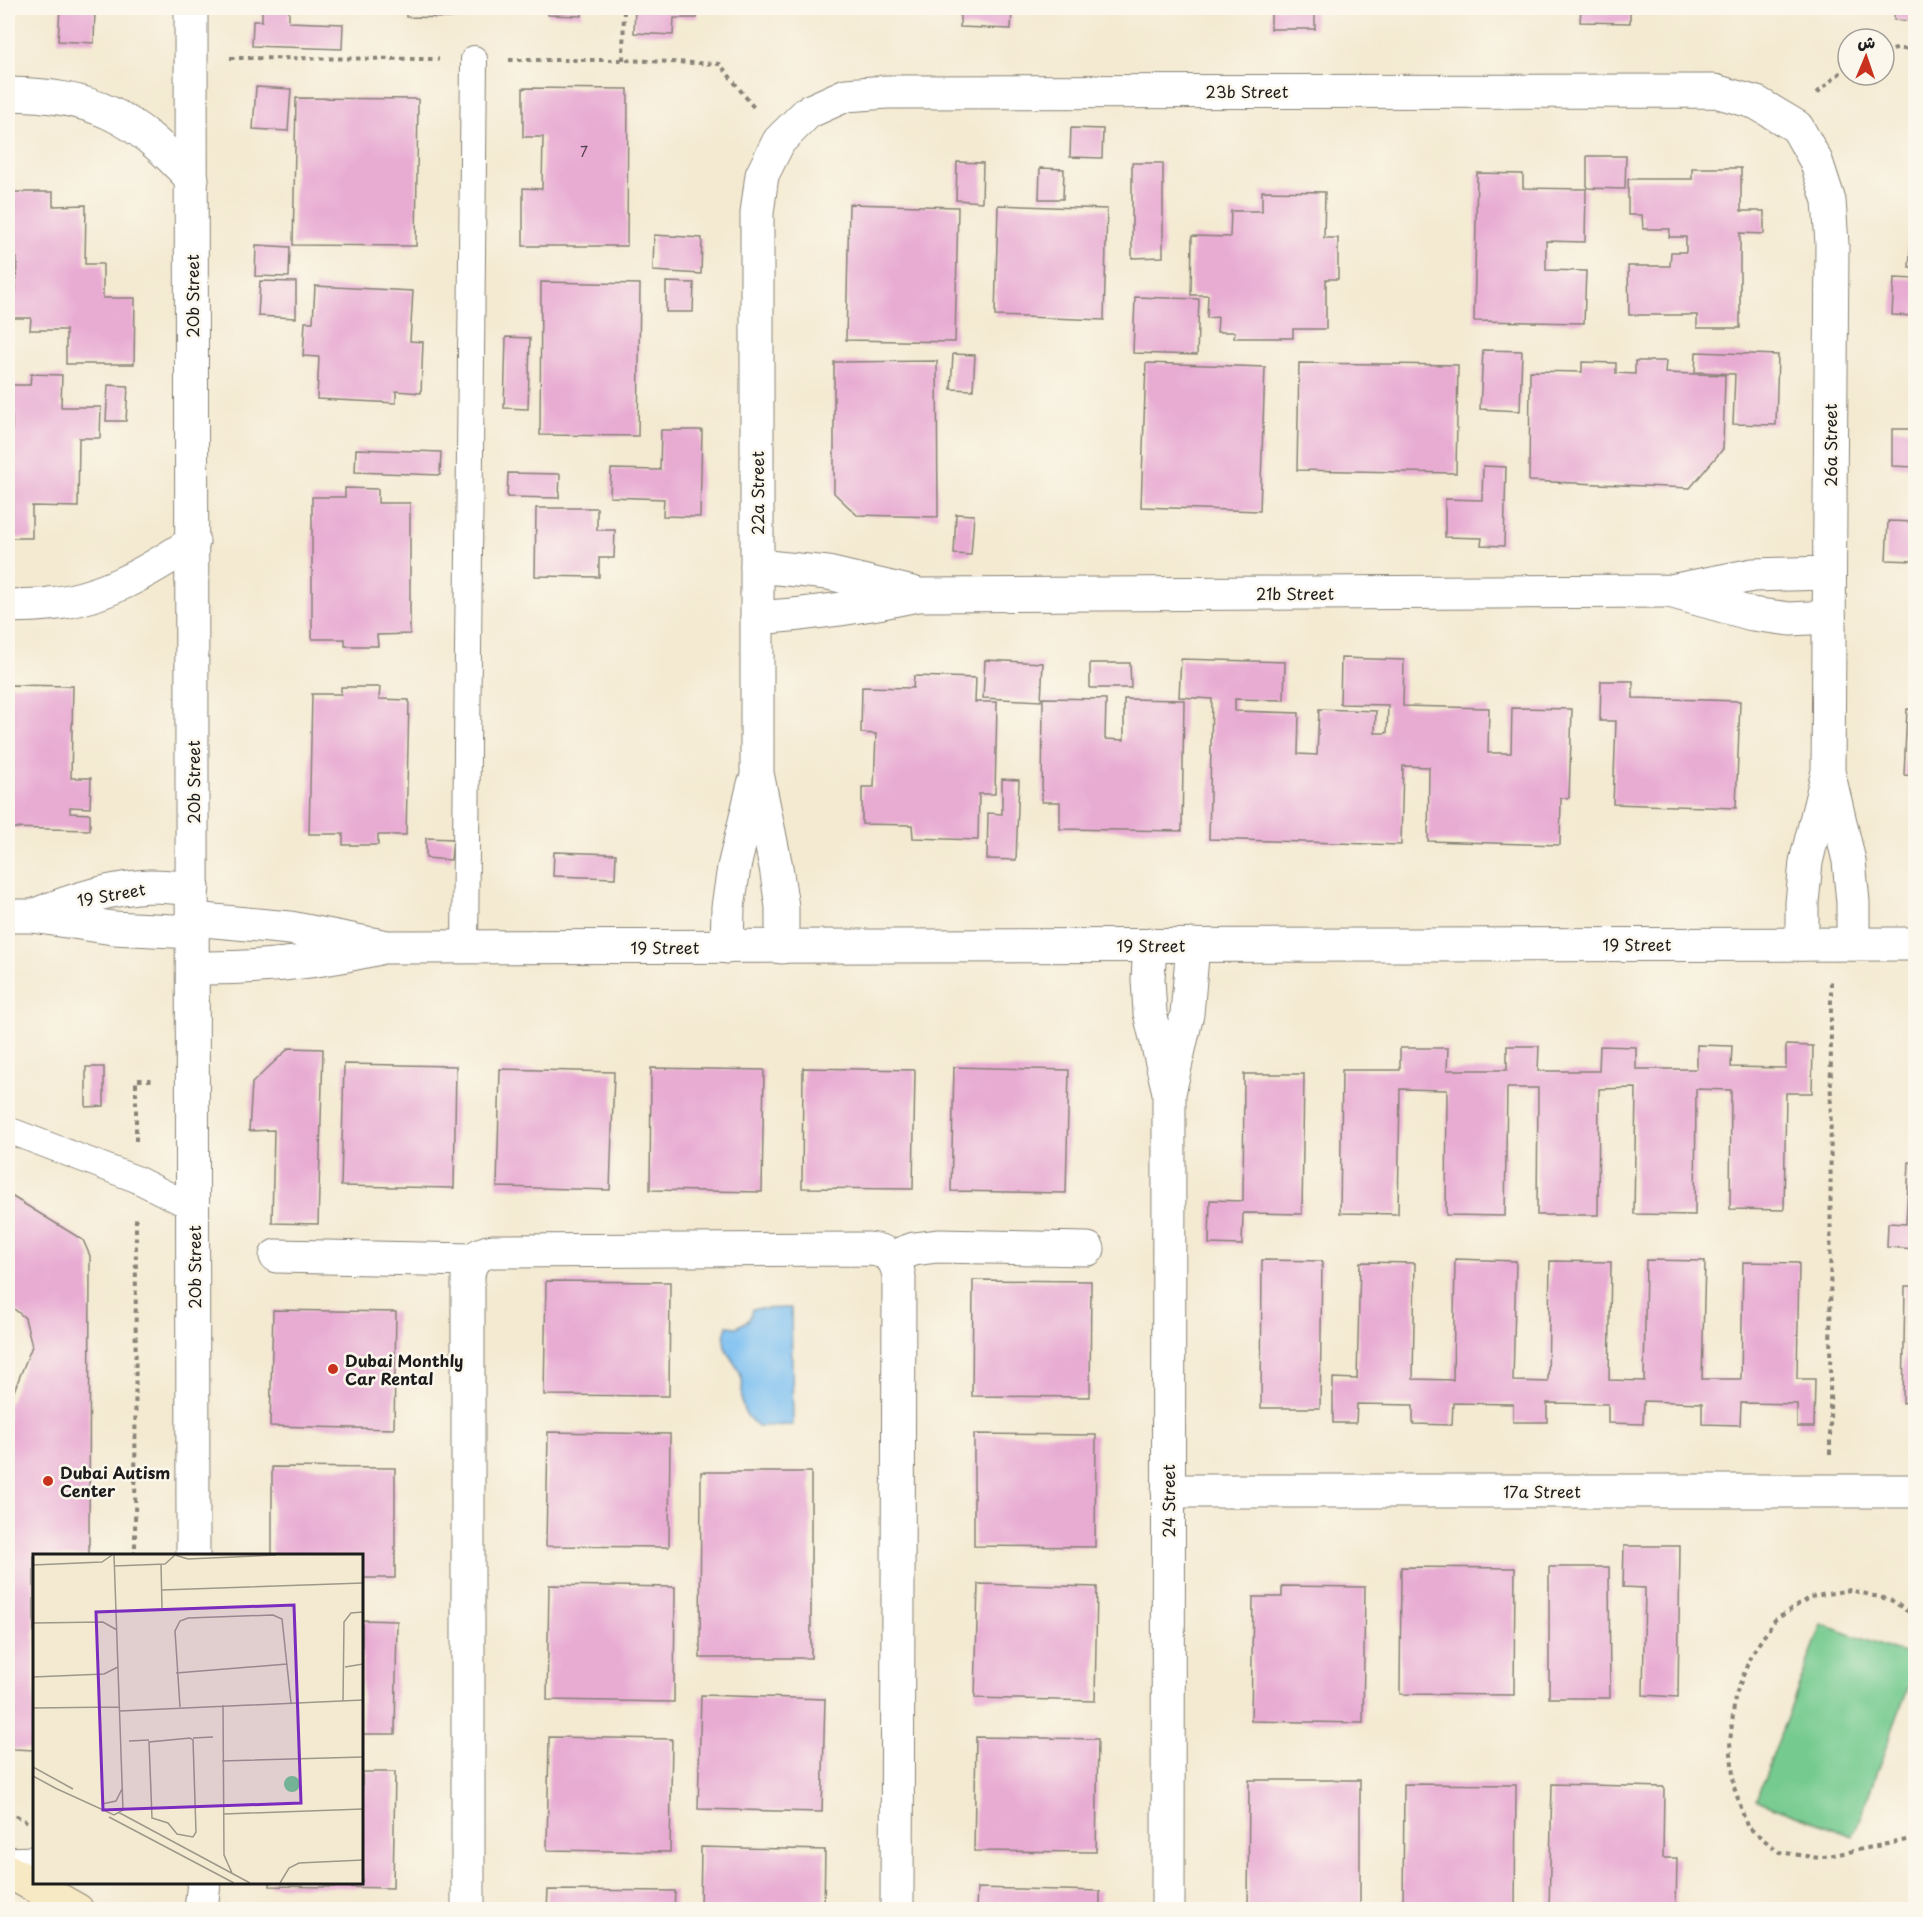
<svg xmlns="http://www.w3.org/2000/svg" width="1923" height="1917" font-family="'Playpen Sans','Playpen Sans Arabic',sans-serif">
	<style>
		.green { fill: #74ca8f; stroke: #487356; stroke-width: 1.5 }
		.water { fill: #7bbff1; stroke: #4c6e86; stroke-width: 1.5 }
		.building { fill: #e8acd3 }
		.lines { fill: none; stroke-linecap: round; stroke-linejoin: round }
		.lane-casing { stroke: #888377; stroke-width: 28 }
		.street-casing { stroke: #888377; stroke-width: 35 }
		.secondary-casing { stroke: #888377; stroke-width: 35 }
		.path { stroke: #888377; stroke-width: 4; stroke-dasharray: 4.5 4.5; stroke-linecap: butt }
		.lane { stroke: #fff; stroke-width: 26 }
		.street { stroke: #fff; stroke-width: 33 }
		.secondary { stroke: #f7e9c3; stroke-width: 33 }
		.poi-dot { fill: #c8321e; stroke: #fbf7ec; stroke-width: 2 }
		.labels { text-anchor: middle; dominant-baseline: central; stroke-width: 5; stroke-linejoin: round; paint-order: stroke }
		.number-label { font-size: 14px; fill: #4f404a }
		.street-label { font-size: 16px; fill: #1c1c1c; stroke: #fbf7ec }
		.poi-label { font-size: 16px; font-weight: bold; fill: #1c1c1c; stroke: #fbf7ec; text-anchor: start }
		.inset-road { fill: none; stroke: #9e9889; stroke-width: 1.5 }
		.view { fill: #7b2cbf; fill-opacity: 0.15; stroke: #7b2cbf; stroke-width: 3 }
		.inset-edge { fill: none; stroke: #1c1c1c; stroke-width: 3 }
	</style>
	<rect width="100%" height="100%" fill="#fbf7ec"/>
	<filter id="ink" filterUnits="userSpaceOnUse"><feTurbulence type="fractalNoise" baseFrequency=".0167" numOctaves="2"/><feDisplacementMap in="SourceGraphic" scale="12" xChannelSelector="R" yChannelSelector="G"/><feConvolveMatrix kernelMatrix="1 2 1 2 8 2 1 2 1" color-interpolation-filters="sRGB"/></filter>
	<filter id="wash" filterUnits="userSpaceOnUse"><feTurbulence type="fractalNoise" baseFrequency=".008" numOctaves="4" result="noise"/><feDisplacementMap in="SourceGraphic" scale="24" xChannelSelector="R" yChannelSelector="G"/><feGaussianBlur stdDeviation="1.35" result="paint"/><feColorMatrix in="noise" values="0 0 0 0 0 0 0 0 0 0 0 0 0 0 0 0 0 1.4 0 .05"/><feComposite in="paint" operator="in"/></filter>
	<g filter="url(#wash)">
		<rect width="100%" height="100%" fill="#f4ead2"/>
		<polygon class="green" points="1822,1624 1915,1658 1915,1669 1853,1836 1756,1800"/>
		<path class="water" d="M791 1308 793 1425 757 1426C746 1416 740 1409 742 1393 742 1389 743 1383 742 1379 736 1357 717 1352 727 1326L737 1327 749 1320 752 1309Z"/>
		<g id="blocks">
			<g class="building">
				<polygon points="60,8 95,9 94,43 58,41"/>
				<polygon points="262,8 289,8 289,22 343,24 342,49 252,46 253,21 262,21"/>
				<polygon points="406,8 452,8 451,18 406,17"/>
				<rect x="478" y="8" width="18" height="5"/>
				<polygon points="548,8 582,8 582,16 548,15"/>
				<polygon points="635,8 697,8 697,18 674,18 673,35 634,33"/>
				<polygon points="960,8 1012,8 1011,29 960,27"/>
				<polygon points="1190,8 1207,8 1207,10 1190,9"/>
				<rect x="1271" y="8" width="44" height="21"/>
				<polygon points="1581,8 1630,8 1630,23 1580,22"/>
				<polygon points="1895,8 1916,8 1916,21 1894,20"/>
				<polygon points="256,87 291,89 288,131 253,129"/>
				<polygon points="523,88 628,89 627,246 523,246 523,188 542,189 543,137 523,137"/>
				<polygon points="296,98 418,99 416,246 293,245"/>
				<polygon points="1071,128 1103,129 1102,158 1070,157"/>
				<polygon points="1587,156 1626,156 1625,189 1587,188"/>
				<polygon points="957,162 983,163 982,202 956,200"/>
				<polygon points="1132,163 1163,163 1163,257 1132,258"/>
				<polygon points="1040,168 1064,169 1063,199 1039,199"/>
				<polygon points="1692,168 1741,168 1741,211 1764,211 1764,234 1740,233 1740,328 1697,328 1697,315 1629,315 1628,266 1670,266 1671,252 1686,252 1686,237 1669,237 1670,229 1643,229 1642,215 1628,215 1628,179 1692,179"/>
				<polygon points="1477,173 1523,174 1523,188 1586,189 1585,242 1546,241 1546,270 1586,271 1584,323 1474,321"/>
				<polygon points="1262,191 1325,192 1324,238 1338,238 1338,279 1326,279 1326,329 1293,329 1293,338 1234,338 1235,332 1217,332 1218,317 1207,318 1208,295 1191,295 1192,236 1230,237 1231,211 1262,211"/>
				<polygon points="8,192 53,192 53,206 86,205 85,264 103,264 103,298 135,298 134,364 66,364 66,330 30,330 31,318 8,318 8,289 16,290 17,258 8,258"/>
				<polygon points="849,204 958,207 955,342 846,340"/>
				<polygon points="998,205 1107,209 1104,320 995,316"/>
				<polygon points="654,235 702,238 701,274 653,271"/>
				<polygon points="1911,239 1916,240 1916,267 1909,267"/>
				<polygon points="256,245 290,247 289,277 255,276"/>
				<polygon points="1894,278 1916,279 1916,316 1892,315"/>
				<polygon points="260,281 296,282 296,318 258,316"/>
				<polygon points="541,282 640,284 638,436 540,435"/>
				<polygon points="666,282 694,283 693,312 666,312"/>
				<polygon points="315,286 413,291 410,341 423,342 421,393 396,391 396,403 317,399 319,357 303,356 305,322 313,322"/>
				<polygon points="1135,297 1199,299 1197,355 1133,353"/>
				<polygon points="506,337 530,338 528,409 504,408"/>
				<polygon points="1483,350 1522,351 1520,411 1480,409"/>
				<polygon points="1696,352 1778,355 1776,425 1733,424 1735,374 1695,372"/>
				<polygon points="953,354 975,355 973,390 951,389"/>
				<polygon points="937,361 938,517 857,515 834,493 834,362"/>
				<polygon points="1635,361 1666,361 1665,373 1725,375 1723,449 1690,488 1529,481 1530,371 1582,372 1582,362 1616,363 1616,373 1635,374"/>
				<polygon points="1146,363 1265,367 1260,511 1141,507"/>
				<polygon points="1299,363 1458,365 1456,473 1297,470"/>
				<polygon points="31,374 62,375 61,407 101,407 100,438 79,438 78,507 32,506 32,538 8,538 8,445 12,445 12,416 8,415 8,385 30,385"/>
				<polygon points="108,385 128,386 126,421 106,421"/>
				<polygon points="1892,429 1916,429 1916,467 1892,466"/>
				<polygon points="661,430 702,430 700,517 663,516 664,499 610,497 611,469 660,470"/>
				<polygon points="356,449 441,452 440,475 355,472"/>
				<polygon points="1483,466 1506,467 1504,546 1481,545 1482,538 1445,537 1445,499 1482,500"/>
				<polygon points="508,473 560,474 559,498 507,497"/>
				<polygon points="345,488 378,489 378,503 410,503 410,634 377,635 378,646 345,646 345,639 312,639 312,497 345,497"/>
				<polygon points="536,508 597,508 597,530 615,530 614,558 599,558 599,577 535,576"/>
				<polygon points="956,514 974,515 971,555 954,554"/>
				<polygon points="1888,521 1916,522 1916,561 1886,560"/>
				<polygon points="1341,658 1404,660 1403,706 1489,708 1488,753 1511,753 1512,708 1572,709 1569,798 1561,798 1560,845 1428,841 1429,767 1403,766 1401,845 1209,839 1212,699 1179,697 1181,659 1285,662 1284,700 1235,699 1235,711 1299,713 1298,754 1317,755 1319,709 1376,711 1375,733 1387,733 1388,705 1340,704"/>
				<polygon points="985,660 1043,663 1041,701 983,698"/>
				<polygon points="1090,663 1130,663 1131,688 1090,688"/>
				<polygon points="914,676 976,678 975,702 997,702 995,794 979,794 978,840 913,838 912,825 862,824 862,787 874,787 876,734 861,733 862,687 913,688"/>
				<polygon points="1601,681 1633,681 1633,698 1740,701 1736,808 1613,804 1616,721 1600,721"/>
				<polygon points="8,685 73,686 71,778 91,778 90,808 70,807 70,813 90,814 90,830 8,828"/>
				<polygon points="341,687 380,687 379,699 409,700 406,835 378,835 378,845 343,845 343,834 309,834 312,694 341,694"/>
				<polygon points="1043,698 1106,699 1105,739 1124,740 1124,699 1184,700 1182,831 1060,829 1060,802 1042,802"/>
				<polygon points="1907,709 1916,710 1916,776 1904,775"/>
				<polygon points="1002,779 1019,780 1016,860 987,859 988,813 1002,814"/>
				<polygon points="426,838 453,839 451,860 426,858"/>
				<polygon points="554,852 616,854 615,878 553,876"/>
				<polygon points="1697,1045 1732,1046 1731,1067 1786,1068 1786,1045 1813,1046 1812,1093 1786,1093 1784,1210 1730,1209 1731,1090 1696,1089 1695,1215 1634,1214 1636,1088 1599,1089 1598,1215 1537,1215 1538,1088 1507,1088 1505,1216 1446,1215 1447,1090 1400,1089 1398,1214 1340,1213 1342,1070 1400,1070 1400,1048 1448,1048 1447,1070 1507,1070 1507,1046 1539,1046 1538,1071 1599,1071 1600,1046 1636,1047 1636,1069 1697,1069"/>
				<polygon points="289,1048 323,1049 318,1224 272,1223 274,1130 249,1131 252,1083"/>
				<polygon points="344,1064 456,1066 454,1188 341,1186"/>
				<polygon points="86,1067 104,1067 104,1106 86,1107"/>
				<polygon points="954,1067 1069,1070 1066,1193 951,1191"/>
				<polygon points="651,1068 764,1070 762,1192 650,1190"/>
				<polygon points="803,1068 915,1070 913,1189 802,1188"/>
				<polygon points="500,1069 614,1072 610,1190 497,1187"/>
				<polygon points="1244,1074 1304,1074 1302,1214 1243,1213 1242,1245 1209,1244 1210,1200 1243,1201"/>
				<polygon points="1909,1162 1916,1163 1916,1249 1887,1247 1888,1223 1906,1224"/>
				<polygon points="8,1194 83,1240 90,1256 89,1556 34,1556 34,1750 14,1749 8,1745 8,1406 32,1346 25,1318 8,1304"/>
				<polygon points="1455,1259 1516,1261 1513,1381 1548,1382 1550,1261 1611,1262 1609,1380 1644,1381 1646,1260 1705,1261 1702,1379 1741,1379 1743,1262 1799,1263 1797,1379 1815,1379 1814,1427 1797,1427 1797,1404 1741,1403 1740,1425 1702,1424 1702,1403 1644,1401 1643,1424 1608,1423 1608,1404 1547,1403 1547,1422 1513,1422 1513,1404 1453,1403 1452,1425 1413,1424 1413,1405 1357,1404 1356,1423 1333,1423 1333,1378 1357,1379 1360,1262 1415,1263 1413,1379 1453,1380"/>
				<polygon points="1262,1260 1322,1261 1320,1408 1261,1408"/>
				<polygon points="973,1280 1091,1281 1090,1397 972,1396"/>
				<polygon points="546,1281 670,1282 669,1396 544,1395"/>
				<polygon points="1905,1286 1916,1286 1916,1399 1903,1403"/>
				<polygon points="273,1310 396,1312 394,1429 270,1426"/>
				<polygon points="548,1432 670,1434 669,1547 546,1546"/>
				<polygon points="974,1434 1096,1435 1095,1547 974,1546"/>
				<polygon points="272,1467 395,1468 395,1578 362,1578 362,1556 272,1556"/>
				<polygon points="701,1472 811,1472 811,1658 700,1658"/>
				<polygon points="1624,1546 1680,1546 1678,1697 1643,1695 1645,1588 1623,1587"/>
				<polygon points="1401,1567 1515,1568 1514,1695 1400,1694"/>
				<polygon points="1549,1567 1609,1567 1610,1698 1549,1698"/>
				<polygon points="978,1584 1097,1587 1095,1701 975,1698"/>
				<polygon points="549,1585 675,1587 674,1702 547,1700"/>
				<polygon points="1282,1586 1365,1587 1363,1723 1251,1721 1253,1597 1282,1597"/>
				<polygon points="362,1620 397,1621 395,1734 362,1734"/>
				<polygon points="701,1695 825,1699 822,1812 698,1809"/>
				<polygon points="549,1737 672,1739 670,1852 547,1850"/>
				<polygon points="976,1737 1098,1739 1096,1852 974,1851"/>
				<polygon points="362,1772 395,1772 393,1888 270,1886 270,1882 362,1882"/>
				<polygon points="1249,1780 1360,1780 1360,1910 1248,1910"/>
				<polygon points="1404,1784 1516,1785 1515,1910 1403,1910"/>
				<polygon points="1552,1784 1664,1787 1663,1858 1677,1858 1676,1910 1549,1910"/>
				<polygon points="701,1847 825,1850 824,1910 700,1910"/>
				<polygon points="977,1888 1100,1891 1100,1910 976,1910"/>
				<polygon points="548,1890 675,1891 674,1910 547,1910"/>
			</g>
		</g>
	</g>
	<g filter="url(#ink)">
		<use href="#blocks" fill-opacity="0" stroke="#888377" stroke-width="1.5"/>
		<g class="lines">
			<g class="lane-casing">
				<g id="lane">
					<polyline points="465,947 474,59"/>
					<polyline points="8,1130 136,1179 194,1208"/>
				</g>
			</g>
			<g class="street-casing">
				<g id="street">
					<polyline points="191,8 193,1556"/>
					<path d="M8 94C94 95 134 116 192 179"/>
					<polyline points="757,566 828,573 913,593"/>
					<polyline points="1673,592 1752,614 1790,619 1829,617"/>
					<path d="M8 606C21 605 36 606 49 604 103 599 149 571 193 542"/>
					<path d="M757 618C812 614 864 607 918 595L1671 591 1753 575 1829 573"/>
					<polyline points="8,916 33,916 113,928 193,932"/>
					<path d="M33 916C71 900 109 888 150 886 164 886 179 888 193 888"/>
					<polyline points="193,919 290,928 387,947 1916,944"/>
					<polyline points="1802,944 1802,903 1806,862 1827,776"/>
					<polyline points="1150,945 1148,979 1150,1013 1168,1088"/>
					<polyline points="727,947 728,907 734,867 754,784"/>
					<polyline points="782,947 782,907 776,867 757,773 757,213 762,175 779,141 808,112 846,95 887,92 1715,91 1757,103 1797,127 1816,161 1829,201 1832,244 1828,771 1849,861 1853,902 1853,944"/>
					<path d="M193 968C255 969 315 963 376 949"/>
					<polyline points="276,1256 472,1260"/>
					<polyline points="892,1257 914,1249 938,1246 1088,1249"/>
					<polyline points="1168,1491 1916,1491"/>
					<polyline points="8,1864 34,1863"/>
					<polyline points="201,1910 204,1882"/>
					<path d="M468 1910V1278C469 1261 477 1253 494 1251L868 1249C887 1250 896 1257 899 1277L897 1910"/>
					<polyline points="1168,1910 1169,1093 1187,1014 1193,945"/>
				</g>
			</g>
			<g class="secondary-casing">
				<polyline id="secondary" points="8,1871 77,1910"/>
			</g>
			<g class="path">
				<polyline points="1884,52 1896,49 1916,49"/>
				<polyline points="230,58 439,59"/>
				<polyline points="509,60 623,60 720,64 755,109"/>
				<polyline points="623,60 624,8"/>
				<polyline points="1817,93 1848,66"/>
				<polyline points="136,1141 136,1080 155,1080"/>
				<polyline points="1830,1454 1831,981"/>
				<polyline points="135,1556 136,1217"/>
				<polyline points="1916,1617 1891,1600 1850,1590 1810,1597 1775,1620 1751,1655 1735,1697 1730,1742 1734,1787 1747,1826 1779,1852 1819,1858 1916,1838"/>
				<polyline points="8,1811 27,1822"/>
			</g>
			<use href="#lane" class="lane"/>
			<use href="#street" class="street"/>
			<use href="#secondary" class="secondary"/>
		</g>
	</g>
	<g class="poi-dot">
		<circle cx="333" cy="1369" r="6"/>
		<circle cx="48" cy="1481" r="6"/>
	</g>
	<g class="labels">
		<g class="number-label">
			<text x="584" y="151">7</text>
		</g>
		<g class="street-label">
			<text x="1247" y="91">23b Street</text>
			<text transform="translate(192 296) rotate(-90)">20b Street</text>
			<text transform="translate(1830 445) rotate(-90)">26a Street</text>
			<text transform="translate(757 493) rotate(-90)">22a Street</text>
			<text x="1295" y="593">21b Street</text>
			<text transform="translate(193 782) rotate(-90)">20b Street</text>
			<text transform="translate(111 894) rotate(-10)">19 Street</text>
			<text x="1637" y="944">19 Street</text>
			<text x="1151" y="945">19 Street</text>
			<text x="665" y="947">19 Street</text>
			<text transform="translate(194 1267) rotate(-90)">20b Street</text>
			<text x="1542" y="1491">17a Street</text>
			<text transform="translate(1168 1501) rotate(-90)">24 Street</text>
		</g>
		<g class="poi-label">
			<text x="345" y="1360">Dubai Monthly<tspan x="345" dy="18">Car Rental</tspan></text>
			<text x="60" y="1472">Dubai Autism<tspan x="60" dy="18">Center</tspan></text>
		</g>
	</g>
	<g transform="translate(33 1554)">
		<rect width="330" height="330" fill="#f4ead2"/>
		<path d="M251 230a8 8 0 1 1 16 0a8 8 0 1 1-16 0Z" fill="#74ca8f"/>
		<path class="inset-road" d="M142 1 155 5 243 1M128 10 129 54M0 11 69 8 79 1M81 12 132 10 142 1M129 36 330 29M0 69 70 68 84 76M312 113 330 110M143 119 254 110M0 123 71 120 85 113M310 147 311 68 318 59 330 58M190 151 191 301 199 319M147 153 142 77 147 67 155 64 240 61 249 65 258 149M0 154 86 153M87 157 330 146M157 184 160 186 163 278 160 283 144 280 135 269 119 264 116 188ZM160 184 180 183M96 187 116 186M189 207 330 203M0 213 40 235M0 222 24 235M22 234 81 261 90 256 81 1M69 250 83 247 89 235M85 258 217 329M191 260 330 255M76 263 201 329M247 329 256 314 266 309 330 306"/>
		<path class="view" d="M261 51 268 249 70 256 63 58Z"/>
		<rect width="330" height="330" class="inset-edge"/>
	</g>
	<rect width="1923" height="1917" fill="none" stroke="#fbf7ec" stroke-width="30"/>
	<g transform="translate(1866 57) rotate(2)"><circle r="28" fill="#fbf7ec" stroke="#a29f99" stroke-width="1.5"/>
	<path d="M0-4.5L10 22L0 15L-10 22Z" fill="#c8321e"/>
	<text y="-9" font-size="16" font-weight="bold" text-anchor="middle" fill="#1c1c1c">ش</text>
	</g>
</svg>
